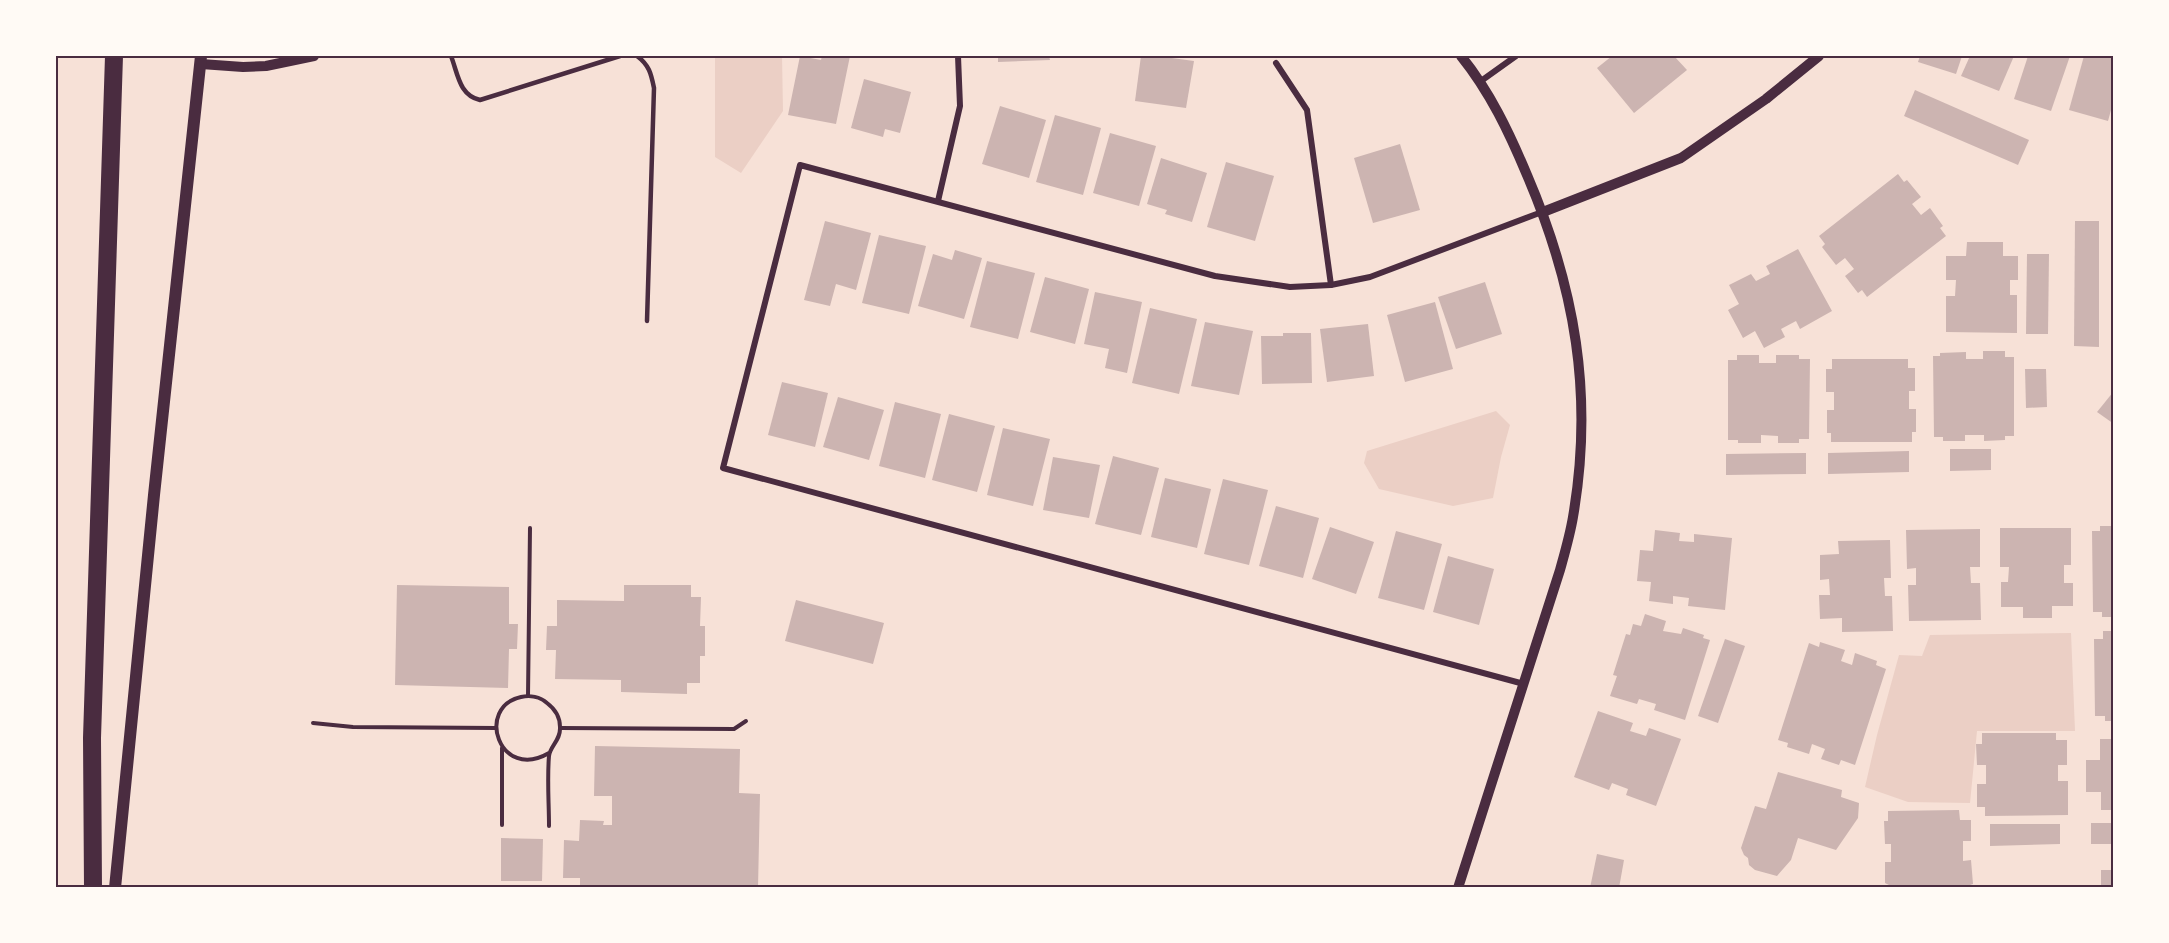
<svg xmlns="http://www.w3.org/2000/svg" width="2169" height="943" font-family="Poppins,sans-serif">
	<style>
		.green { fill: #ebcfc5 }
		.building { fill: #ccb4b1 }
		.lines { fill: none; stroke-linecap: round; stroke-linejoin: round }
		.path { stroke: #4a2c40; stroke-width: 4 }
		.service { stroke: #4a2c40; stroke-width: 4.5 }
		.minor { stroke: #4a2c40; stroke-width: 6 }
		.tertiary { stroke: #4a2c40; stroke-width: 10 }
		.secondary { stroke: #4a2c40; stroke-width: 12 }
		.motorway { stroke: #4a2c40; stroke-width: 18 }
		.neatline { fill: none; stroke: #4a2c40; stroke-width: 2 }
	</style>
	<rect width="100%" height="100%" fill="#f7e1d7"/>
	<g class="green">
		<polygon points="715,56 782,56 783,111 741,173 715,157"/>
		<polygon points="1496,411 1510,425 1501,457 1493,498 1453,506 1379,489 1364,463 1367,451"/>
		<polygon points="2071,633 2075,731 1977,731 1970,803 1908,802 1865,787 1877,735 1899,655 1922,656 1930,635"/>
	</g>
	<g class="building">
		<polygon points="800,56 821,60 822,56 850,56 836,124 788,115"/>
		<polygon points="998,56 1049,56 1050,60 998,62"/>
		<polygon points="1141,56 1157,56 1194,61 1186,108 1135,101"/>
		<polygon points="1612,56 1674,56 1687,70 1634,113 1597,68"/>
		<polygon points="1920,56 1962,56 1956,74 1918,62"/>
		<polygon points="1970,56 2014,56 1999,91 1961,76"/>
		<polygon points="2028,56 2070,56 2051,111 2014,99"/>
		<polygon points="2084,56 2114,56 2114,99 2108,121 2069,110"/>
		<polygon points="864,79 911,92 900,133 885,129 883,137 851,128"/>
		<polygon points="1915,90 2029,140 2018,165 1904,116"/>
		<polygon points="1000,106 1046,120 1029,178 982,164"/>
		<polygon points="1055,115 1101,128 1083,195 1036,182"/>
		<polygon points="1110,133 1156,146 1139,206 1093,193"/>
		<polygon points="1400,144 1420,210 1373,223 1354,158"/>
		<polygon points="1161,158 1207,173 1192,222 1165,214 1167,210 1147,204"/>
		<polygon points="1226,162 1274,176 1255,241 1207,227"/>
		<polygon points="1898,174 1904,182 1907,180 1921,197 1912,204 1921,215 1930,208 1943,226 1940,228 1946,236 1867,297 1862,290 1858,293 1845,276 1854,269 1845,258 1836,265 1822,247 1825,244 1819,236"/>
		<polygon points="825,221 871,233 856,290 836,284 830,306 804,300"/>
		<polygon points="2075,221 2099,221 2099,347 2074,346"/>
		<polygon points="879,235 926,246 909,314 862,303"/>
		<polygon points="1967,242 2003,242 2003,256 2018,256 2018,280 2010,280 2010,295 2017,295 2017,333 1946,332 1946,296 1955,296 1956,280 1946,280 1946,256 1966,256"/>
		<polygon points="1798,249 1832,311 1800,329 1796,321 1781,329 1785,337 1764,348 1755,331 1743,338 1728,310 1739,304 1729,285 1751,274 1756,281 1770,274 1766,266"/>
		<polygon points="955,250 982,258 964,319 918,306 933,254 952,260"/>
		<polygon points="2027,254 2049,254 2048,334 2026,334"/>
		<polygon points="987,261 1035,273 1018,339 970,327"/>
		<polygon points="1045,277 1089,289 1075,344 1030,332"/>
		<polygon points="1485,282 1502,334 1456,349 1438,297"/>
		<polygon points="1095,292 1142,302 1127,373 1105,368 1109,349 1084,344"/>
		<polygon points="1435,302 1453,369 1405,382 1387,315"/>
		<polygon points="1150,308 1197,319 1179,394 1132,383"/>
		<polygon points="1205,322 1253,331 1239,395 1191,386"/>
		<polygon points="1368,324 1374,376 1327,382 1320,329"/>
		<polygon points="1283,333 1311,333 1312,383 1262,384 1261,336 1283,336"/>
		<polygon points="1983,351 2005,351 2005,357 2014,357 2014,436 2005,436 2005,440 1984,441 1984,435 1965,435 1965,441 1943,441 1943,437 1934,437 1933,356 1940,356 1940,353 1966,352 1966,359 1983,359"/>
		<polygon points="1737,355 1759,355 1759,363 1776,363 1776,355 1799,355 1799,359 1810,359 1809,439 1799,439 1799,443 1778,443 1778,436 1761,435 1761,443 1738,443 1738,440 1728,440 1728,360 1737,360"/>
		<polygon points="1832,359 1908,359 1908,368 1915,368 1915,391 1909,391 1909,409 1916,409 1916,432 1912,432 1912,442 1831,442 1831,433 1827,433 1827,410 1834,410 1834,392 1826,392 1826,369 1832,369"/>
		<polygon points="2025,369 2046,369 2047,407 2026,408"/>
		<polygon points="782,382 828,393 815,447 768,435"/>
		<polygon points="2114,391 2114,424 2097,412"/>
		<polygon points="838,397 884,410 869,460 823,447"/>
		<polygon points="895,402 941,414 925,478 879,466"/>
		<polygon points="949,414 995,426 977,492 932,480"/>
		<polygon points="1003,428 1050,439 1033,506 987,495"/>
		<polygon points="1950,449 1991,449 1991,470 1950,471"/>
		<polygon points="1909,451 1909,472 1828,474 1828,453"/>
		<polygon points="1806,453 1806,474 1726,475 1726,454"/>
		<polygon points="1113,456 1159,468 1141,535 1095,524"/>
		<polygon points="1053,457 1100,465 1089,518 1043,510"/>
		<polygon points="1165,478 1211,489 1197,548 1151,537"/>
		<polygon points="1223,479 1268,490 1249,565 1204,554"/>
		<polygon points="1276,506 1319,518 1303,578 1259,566"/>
		<polygon points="2100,526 2114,526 2114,617 2102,617 2102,612 2093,612 2092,531 2100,531"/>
		<polygon points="1330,527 1374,542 1356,594 1312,579"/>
		<polygon points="2000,528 2071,528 2071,565 2064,565 2064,583 2073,583 2073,606 2052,606 2052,618 2023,618 2023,607 2001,607 2001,582 2008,582 2009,567 2000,567"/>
		<polygon points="1980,529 1980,567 1970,567 1971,583 1980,583 1981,620 1909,621 1908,585 1916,585 1916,568 1907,569 1906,530"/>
		<polygon points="1655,530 1680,533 1679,541 1694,542 1694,534 1732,538 1725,610 1688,606 1689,598 1673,596 1673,604 1649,601 1651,582 1637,581 1640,550 1653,551"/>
		<polygon points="1396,531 1442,544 1424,610 1378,598"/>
		<polygon points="1890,540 1891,578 1884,578 1885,596 1892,596 1893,631 1842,632 1842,618 1820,619 1819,595 1830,595 1829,579 1820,580 1820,555 1839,554 1838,541"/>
		<polygon points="1448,556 1494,569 1479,625 1433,612"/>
		<polygon points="397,585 509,587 509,624 518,624 517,649 509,649 508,688 395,685"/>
		<polygon points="624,585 691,585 691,597 701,597 700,626 705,626 705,656 700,656 700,683 687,683 687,694 621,692 621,680 555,679 556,650 546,650 547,626 557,626 557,600 624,601"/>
		<polygon points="796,600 884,623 873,664 785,641"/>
		<polygon points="1645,614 1666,621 1663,631 1681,634 1683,628 1704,635 1703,638 1710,640 1685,720 1654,710 1656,704 1639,699 1637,704 1610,696 1617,676 1613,675 1626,634 1630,635 1633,624 1641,626"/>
		<polygon points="2103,631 2114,631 2114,721 2105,721 2105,716 2095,716 2094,639 2103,639"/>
		<polygon points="1725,639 1745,646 1718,723 1698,716"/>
		<polygon points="1820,642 1845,650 1841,661 1852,665 1855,653 1877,661 1876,665 1886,669 1855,765 1841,760 1839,765 1821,759 1825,749 1812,744 1809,754 1787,747 1788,743 1778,740 1809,643 1819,647"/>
		<polygon points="1598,711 1633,723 1630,731 1646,736 1649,728 1681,739 1656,806 1626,795 1628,789 1612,783 1609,790 1574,777"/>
		<polygon points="1982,733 2056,733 2056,740 2067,740 2067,765 2058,765 2058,781 2068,781 2068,815 1985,816 1985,807 1977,807 1977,784 1986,784 1986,765 1977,765 1976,744 1982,744"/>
		<polygon points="2100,739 2114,739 2114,810 2101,810 2101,792 2086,792 2086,760 2100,760"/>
		<polygon points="595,746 740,749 739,793 760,794 758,888 580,888 580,878 563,878 564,840 579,841 580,820 604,821 603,825 612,825 612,796 594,796"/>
		<polygon points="1778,772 1842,790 1841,797 1859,803 1858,818 1836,850 1798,838 1791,860 1777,876 1755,870 1749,865 1748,858 1744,855 1741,848 1755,806 1766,809"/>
		<polygon points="1959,810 1960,820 1971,820 1971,841 1963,841 1963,861 1971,860 1973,884 1961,888 1895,888 1885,883 1885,862 1891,862 1891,844 1885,844 1884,821 1888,821 1888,811"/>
		<rect x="2091" y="823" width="23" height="21"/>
		<polygon points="1990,824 2060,824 2060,844 1990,846"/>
		<polygon points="501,838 543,839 542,881 501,881"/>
		<polygon points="1597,854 1624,860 1619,888 1590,888"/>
		<rect x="2101" y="870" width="13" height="18"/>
	</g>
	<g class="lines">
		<g class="path">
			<polyline points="528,696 530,528"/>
			<polyline points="313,723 353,727 496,728"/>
			<polyline points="560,728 734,729 746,721"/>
			<path d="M549 753C499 782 475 707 521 697 530 695 540 697 547 703 555 709 560 717 560 727 561 740 550 746 549 756 547 779 549 803 549 826"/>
			<polyline points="502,825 502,748"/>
		</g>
		<g class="service">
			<path d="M451 56C458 74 459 95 480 100L620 56"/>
			<path d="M637 56C649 65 651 73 654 88L647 321"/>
		</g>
		<g class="minor">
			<polyline points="1276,63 1307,110 1331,285"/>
			<polyline points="1481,81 1516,56"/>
			<polyline points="938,201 960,106 958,56"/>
			<polyline points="1524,684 723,468 800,165 1215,276 1290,287 1331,285 1370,277 1542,212"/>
		</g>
		<g class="tertiary">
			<polyline points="201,64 243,67 266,66 314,56"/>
			<polyline points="1543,212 1681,158 1766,99 1819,56"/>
			<path d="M1458 888 1560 570C1565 552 1570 535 1573 517 1594 395 1575 287 1527 175 1509 132 1490 92 1461 56"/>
		</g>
		<polyline class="secondary" points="115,888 154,495 201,56"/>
		<polyline class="motorway" points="93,888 92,738 114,56"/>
	</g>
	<rect width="2169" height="943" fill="none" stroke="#fffaf5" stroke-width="114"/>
	<rect x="57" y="57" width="2055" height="829" class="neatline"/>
</svg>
